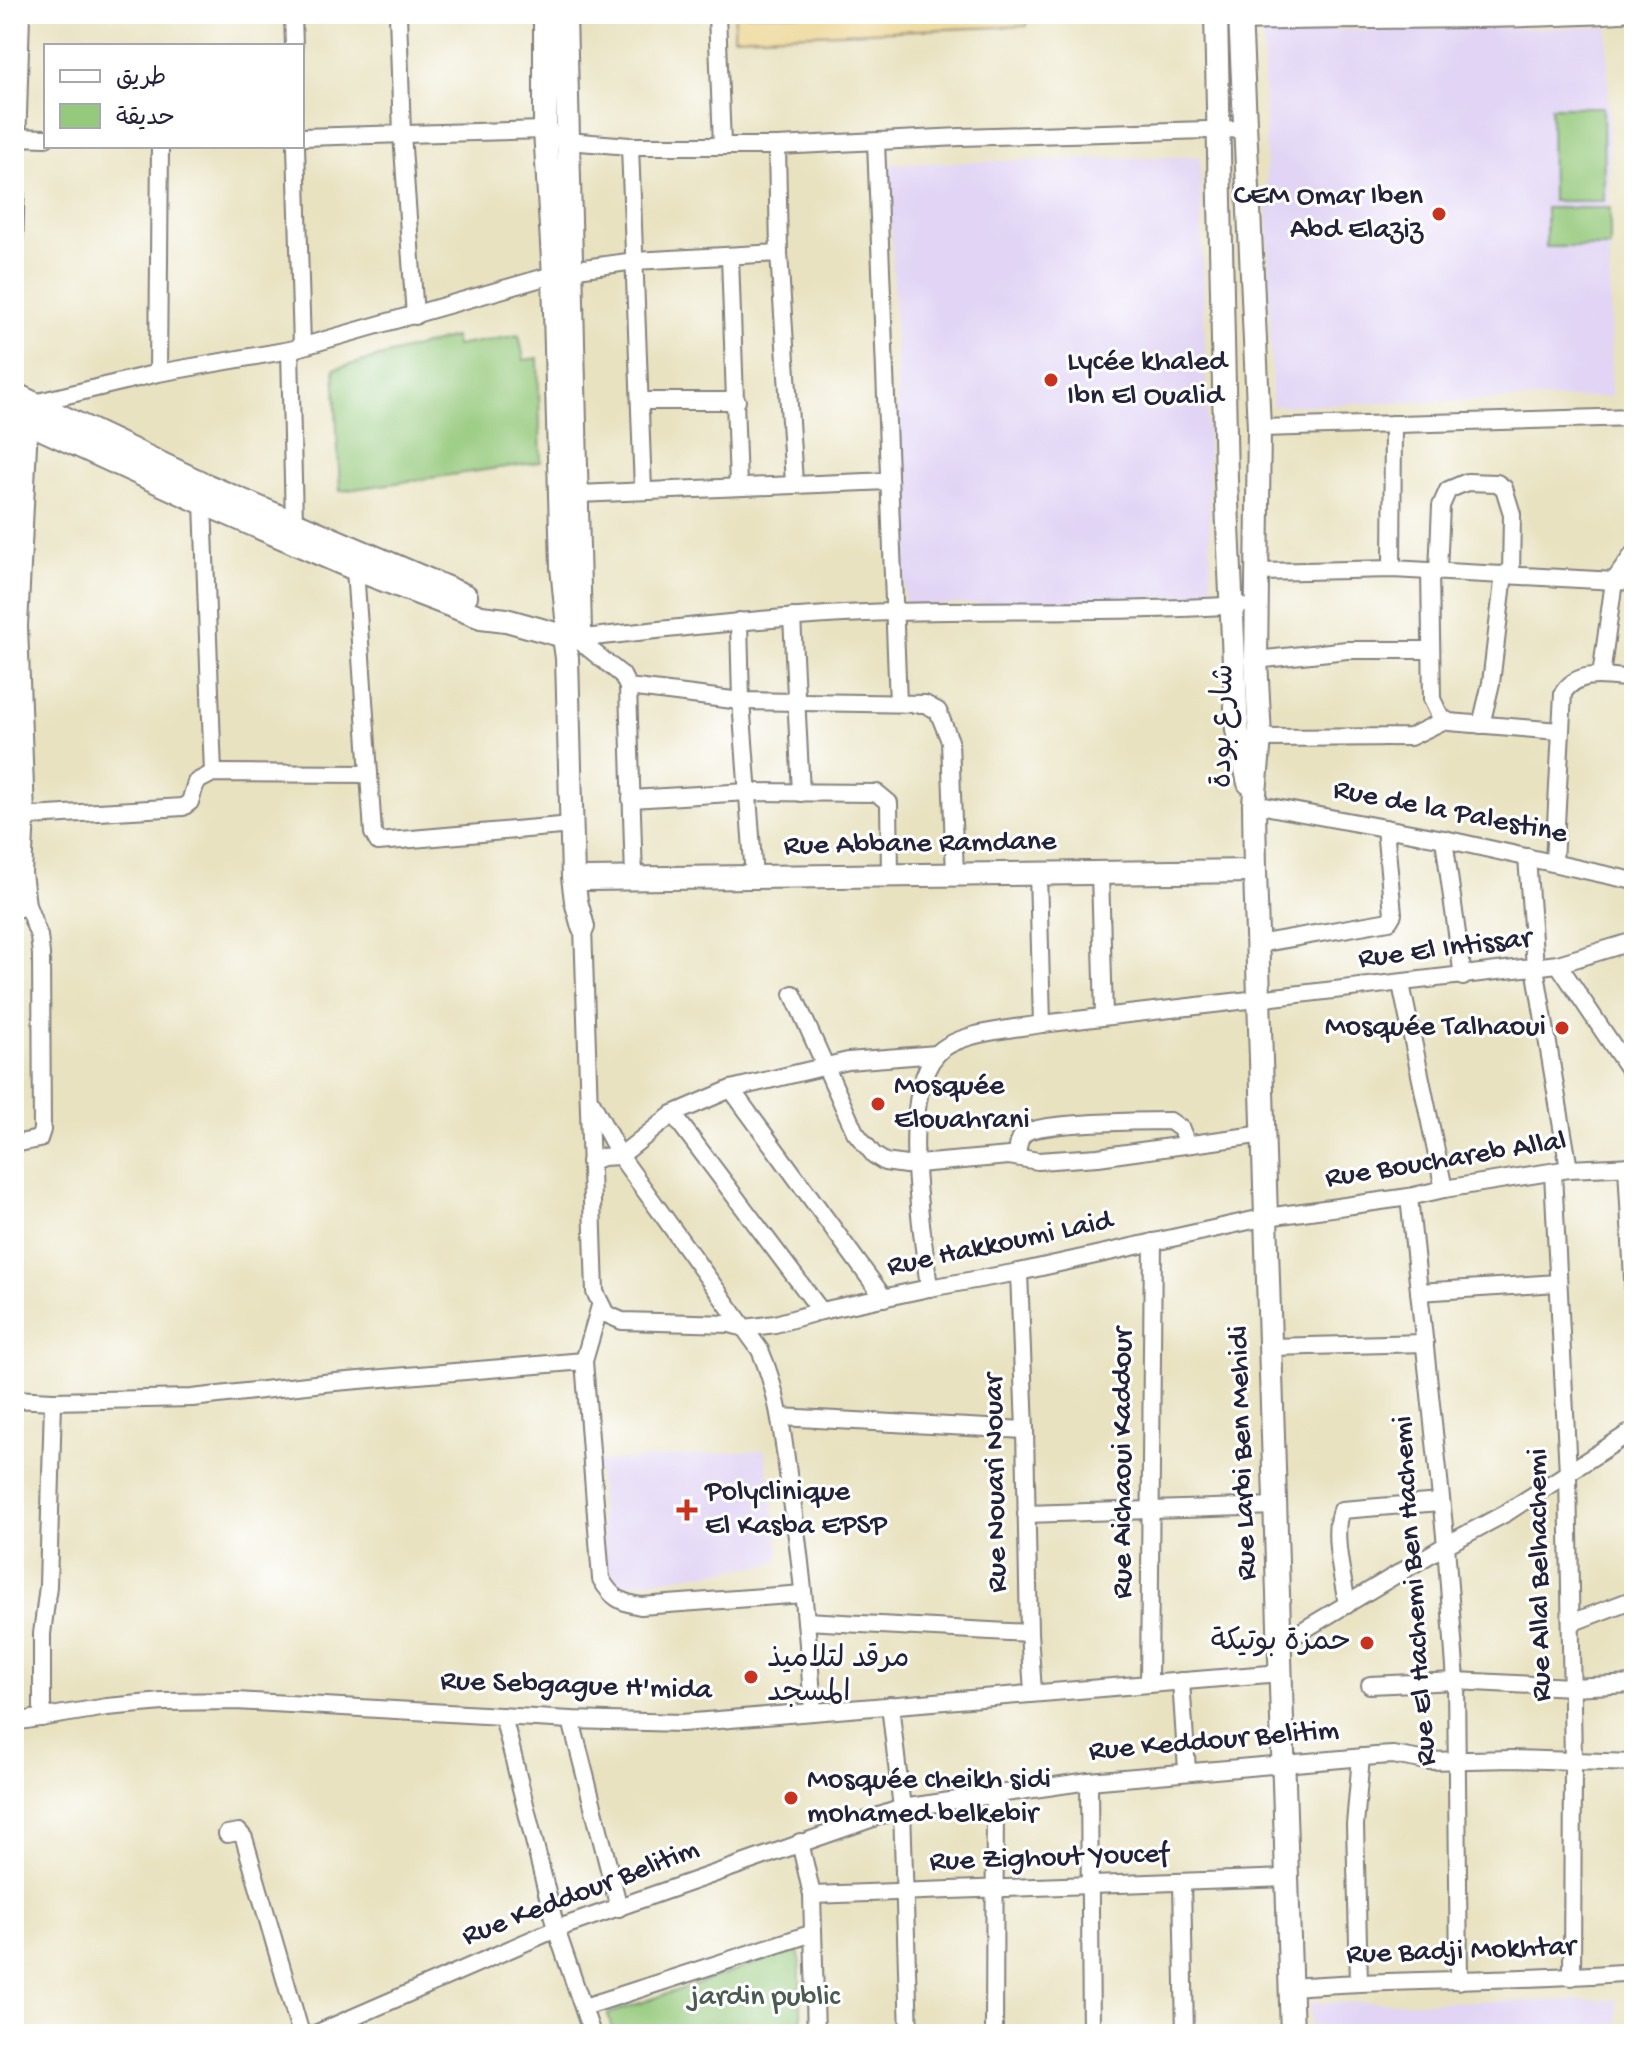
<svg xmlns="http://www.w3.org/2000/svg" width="1648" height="2048" font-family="'Gochi Hand','Playpen Sans Arabic',sans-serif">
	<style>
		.built { fill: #e1d4f4 }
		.green { fill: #95c97b; stroke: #5c765b; stroke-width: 2 }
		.sand { fill: #eeda9e; stroke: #887e6c; stroke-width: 2 }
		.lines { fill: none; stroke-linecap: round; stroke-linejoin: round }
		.street-casing { stroke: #85827e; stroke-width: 20 }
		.secondary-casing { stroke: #85827e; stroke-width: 26 }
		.street { stroke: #fff; stroke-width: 16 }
		.secondary { stroke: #fff; stroke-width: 22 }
		.poi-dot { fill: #c8321e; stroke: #fff; stroke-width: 3 }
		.labels { text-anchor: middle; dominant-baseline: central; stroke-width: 6; stroke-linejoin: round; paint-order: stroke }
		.poi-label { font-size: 30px; fill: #22223b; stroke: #fff; text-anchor: start }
		.street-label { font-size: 30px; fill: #22223b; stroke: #fff }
		.park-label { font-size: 30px; fill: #4a5c51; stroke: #fff }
	</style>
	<rect width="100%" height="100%" fill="#fff"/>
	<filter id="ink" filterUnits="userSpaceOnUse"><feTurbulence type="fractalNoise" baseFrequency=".0125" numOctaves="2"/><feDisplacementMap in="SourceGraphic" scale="16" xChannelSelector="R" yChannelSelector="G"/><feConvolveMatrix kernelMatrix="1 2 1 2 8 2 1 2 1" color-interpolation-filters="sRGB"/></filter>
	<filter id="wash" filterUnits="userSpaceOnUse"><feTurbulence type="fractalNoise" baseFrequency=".006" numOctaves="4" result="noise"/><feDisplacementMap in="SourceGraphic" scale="32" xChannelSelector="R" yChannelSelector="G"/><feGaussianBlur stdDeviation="1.8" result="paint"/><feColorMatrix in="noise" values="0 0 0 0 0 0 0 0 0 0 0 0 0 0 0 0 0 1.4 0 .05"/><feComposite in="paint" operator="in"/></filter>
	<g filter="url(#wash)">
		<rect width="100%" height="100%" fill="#e8e2c0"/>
		<g class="built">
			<polygon points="1608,27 1611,397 1272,406 1263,31"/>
			<polygon points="1200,156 1212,596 905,606 889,164"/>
			<polygon points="765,1450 780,1557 773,1564 618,1585 604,1573 598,1462"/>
			<polygon points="1617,2000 1617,2034 1310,2034 1310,2003"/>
		</g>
		<g class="green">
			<polygon points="1551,107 1603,107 1604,201 1552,201"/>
			<rect x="1546" y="208" width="64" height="39"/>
			<polygon points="519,335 524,360 538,358 541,462 340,491 334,369 454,337 456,346"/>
			<polygon points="799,1949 802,2034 613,2034 608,2014"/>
		</g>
		<polygon class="sand" points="735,14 1027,14 1027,26 734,37"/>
	</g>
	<g filter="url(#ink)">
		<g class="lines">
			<g class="street-casing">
				<g id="street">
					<polyline points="293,14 294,46"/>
					<polyline points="398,14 402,134 415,316"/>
					<polyline points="717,14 722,145"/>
					<path d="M1240 22C1367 18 1493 22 1620 14"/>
					<polyline points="14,137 46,138"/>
					<polyline points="302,137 545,130 567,141 630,146 777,146 960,137 1243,129"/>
					<polyline points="876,142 898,703"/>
					<polyline points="296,146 302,346"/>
					<polyline points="630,146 643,490"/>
					<polyline points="777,146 779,253 794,483"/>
					<polyline points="14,247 21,14"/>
					<polyline points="730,257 738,486"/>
					<polyline points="290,350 294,523"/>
					<polyline points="158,373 160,146"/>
					<polyline points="640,401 737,401"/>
					<polyline points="34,403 158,373 290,350 570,270 635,261 779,253"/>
					<polyline points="1259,428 1634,417"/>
					<polyline points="578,494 889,481"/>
					<polyline points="203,503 213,773"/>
					<polyline points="355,569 369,774"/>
					<polyline points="1392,569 1393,424"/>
					<polyline points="1430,571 1432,699 1440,716 1449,722 1559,731"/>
					<polyline points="1438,571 1441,506 1448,490 1467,482 1497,483 1504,488 1512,514 1511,575"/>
					<polyline points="1257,572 1392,569 1634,582"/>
					<polyline points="792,617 801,793"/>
					<polyline points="739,621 741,701 754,877"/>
					<path d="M583 638C686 627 789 615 893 612 1009 609 1125 613 1240 605"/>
					<polyline points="582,643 622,675 628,687 741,701 925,704 938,711 950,741 955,875"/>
					<polyline points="1256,660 1347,650 1431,650"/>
					<polyline points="1601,676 1614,581 1634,553"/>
					<polyline points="628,687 634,878"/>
					<polyline points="1481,725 1491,683 1504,574"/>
					<polyline points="1260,738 1410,737 1445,720"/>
					<polyline points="631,799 748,792 877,793 889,803 890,875"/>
					<polyline points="1254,804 1444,839 1634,881"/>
					<polyline points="14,817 183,807 190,802 196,782 213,773 369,774 373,833 378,842 572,825"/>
					<polyline points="1444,839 1463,977"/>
					<polyline points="1527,857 1535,967 1569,1169"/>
					<path d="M1554 862 1563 693C1579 668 1608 677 1634 679"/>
					<polyline points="1038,873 1042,1024"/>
					<polyline points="1100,873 1104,1016"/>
					<polyline points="14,910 27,905 23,873 26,815 19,626 29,424 23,415"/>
					<polyline points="583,927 595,1292 606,1314 622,1321 730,1324 745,1328 775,1324 821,1311 929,1288 1019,1272 1267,1217 1409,1197 1444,1189 1569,1169 1634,1166"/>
					<polyline points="1258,944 1389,921 1393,914 1385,828"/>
					<polyline points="1558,964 1634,1077"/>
					<polyline points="1401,984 1444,1189"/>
					<polyline points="793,994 855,1132 874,1155 885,1162 906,1165 1009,1156 1038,1161 1098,1157 1264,1134"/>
					<polyline points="731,1089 884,1298"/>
					<path d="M592 1103 620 1156 760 1350C778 1391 783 1436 789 1481 801 1557 808 1634 813 1712"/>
					<polyline points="673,1114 821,1311"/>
					<polyline points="14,1144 39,1139 42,1130 41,954 39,936 27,905"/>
					<path d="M1017 1156C1018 1148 1018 1138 1025 1133 1038 1122 1148 1121 1170 1121L1181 1129 1187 1144"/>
					<polyline points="590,1162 602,1157 620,1156 673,1114 731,1089 848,1061 937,1054"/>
					<polyline points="1627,1166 1634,1298"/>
					<polyline points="1553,1173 1568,1473 1573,1762 1572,1977"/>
					<polyline points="1409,1197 1446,1545 1456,1681 1459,1981"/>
					<polyline points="1019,1272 1025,1430 1029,1633 1033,1692"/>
					<path d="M929 1288C923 1231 897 1098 937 1054 957 1032 1014 1029 1042 1024L1558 964 1634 941"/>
					<polyline points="1419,1292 1558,1283"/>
					<path d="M600 1306 584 1361 601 1579C611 1597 621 1603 641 1606L803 1594"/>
					<polyline points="1271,1347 1425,1343"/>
					<polyline points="14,1399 53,1401 192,1398 324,1383 584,1361"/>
					<polyline points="780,1417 1025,1430"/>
					<polyline points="1026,1514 1276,1506"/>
					<path d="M1347 1605C1344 1583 1330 1528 1342 1510L1440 1502"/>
					<polyline points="806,1621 1029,1633"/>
					<polyline points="1571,1623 1634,1599"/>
					<polyline points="1280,1644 1446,1545 1506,1513 1634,1430"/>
					<polyline points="1181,1681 1187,1770"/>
					<polyline points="1149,1684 1153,1242"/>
					<polyline points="1370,1685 1456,1681 1571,1687 1634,1684"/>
					<polyline points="890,1705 902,1808 909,2034"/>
					<polyline points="503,1716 556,1929 592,2034"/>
					<polyline points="42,1718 42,1634 48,1586 53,1401"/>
					<polyline points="571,1720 619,1908"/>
					<polyline points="14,1722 107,1707 163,1702 236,1701 571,1720 682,1723 1281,1673"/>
					<polyline points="1089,1781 1091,2034"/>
					<polyline points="227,1834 239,1832 244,1838 301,2034"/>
					<polyline points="800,1842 812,1895 816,2034"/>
					<polyline points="1182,1882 1185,2034"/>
					<polyline points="812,1895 1287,1878"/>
					<polyline points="1359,1982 1355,1825 1361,1757"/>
					<path d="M1291 1987C1405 1978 1519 1982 1633 1972"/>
					<polyline points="584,2007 813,1933"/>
					<polyline points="315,2034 556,1929 902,1808 1089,1781 1376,1756 1393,1755 1427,1761 1512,1759 1634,1763"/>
					<polyline points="994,2034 995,1793"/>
				</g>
			</g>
			<g class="secondary-casing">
				<g id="secondary">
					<polyline points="545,14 545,130 554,276 562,567 568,628"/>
					<polyline points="565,14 580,631"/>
					<polyline points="1216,14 1226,480 1237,730 1249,783"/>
					<polyline points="1240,14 1259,428 1256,660 1260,738 1254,804 1255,871 1292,2034"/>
					<polyline points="14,394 208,486 466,596"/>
					<polyline points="14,416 203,503 355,569 481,617 506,620 563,636"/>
					<polyline points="565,644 567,658 573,877 576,901 583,927"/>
					<polyline points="586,879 1255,871"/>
				</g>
			</g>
			<use href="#street" class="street"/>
			<use href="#secondary" class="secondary"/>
		</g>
	</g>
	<g class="poi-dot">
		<circle cx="1439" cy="214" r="8"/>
		<circle cx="1051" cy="380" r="8"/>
		<circle cx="1562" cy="1028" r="8"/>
		<circle cx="878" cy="1104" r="8"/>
		<path d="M683 1498h8v8h8v8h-8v8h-8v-8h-8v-8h8z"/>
		<circle cx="1367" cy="1643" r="8"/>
		<circle cx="751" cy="1677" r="8"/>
		<circle cx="791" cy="1798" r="8"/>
	</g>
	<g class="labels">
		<g class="poi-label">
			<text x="1423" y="197" text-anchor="end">CEM Omar Iben<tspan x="1423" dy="34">Abd Elaziz</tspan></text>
			<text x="1067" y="363">Lycée khaled<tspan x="1067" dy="34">Ibn El Oualid</tspan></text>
			<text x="1546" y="1028" text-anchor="end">Mosquée Talhaoui</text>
			<text x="894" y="1087">Mosquée<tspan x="894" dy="34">Elouahrani</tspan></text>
			<text x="705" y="1493">Polyclinique<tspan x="705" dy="34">El Kasba EPSP</tspan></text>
			<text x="1351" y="1643" text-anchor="end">حمزة بوتيكة</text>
			<text x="767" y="1660">مرقد لتلاميذ<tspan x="767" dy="34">المسجد</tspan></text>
			<text x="807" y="1781">Mosquée cheikh sidi<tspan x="807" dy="34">mohamed belkebir</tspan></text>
		</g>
		<g class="street-label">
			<text transform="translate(1225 726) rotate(-89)">شارع بودة</text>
			<text transform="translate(1450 813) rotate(11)">Rue de la Palestine</text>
			<text transform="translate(920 845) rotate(-1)">Rue Abbane Ramdane</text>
			<text transform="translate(1445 950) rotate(-7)">Rue El Intissar</text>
			<text transform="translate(1446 1161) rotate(-9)">Rue Bouchareb Allal</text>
			<text transform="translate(1000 1245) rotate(-12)">Rue Hakkoumi Laid</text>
			<text transform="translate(1244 1453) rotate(-92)">Rue Larbi Ben Mehidi</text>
			<text transform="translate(1124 1463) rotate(-90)">Rue Aichaoui Kaddour</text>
			<text transform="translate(997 1483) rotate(-91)">Rue Nouari Nouar</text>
			<text transform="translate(1541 1575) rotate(-91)">Rue Allal Belhachemi</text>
			<text transform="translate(1416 1591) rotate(-94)">Rue El Hachemi Ben Hachemi</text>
			<text transform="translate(576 1687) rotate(2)">Rue Sebgague H'mida</text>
			<text transform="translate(1214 1742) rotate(-5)">Rue Keddour Belitim</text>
			<text transform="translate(1049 1859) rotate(-2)">Rue Zighout Youcef</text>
			<text transform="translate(581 1894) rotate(-21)">Rue Keddour Belitim</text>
			<text transform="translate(1461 1952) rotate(-2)">Rue Badji Mokhtar</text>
		</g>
		<g class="park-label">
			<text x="765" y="1998">jardin public</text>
		</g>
	</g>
	<rect width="1648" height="2048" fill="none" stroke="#fff" stroke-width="48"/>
	<rect x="44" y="44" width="260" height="104" fill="#ffffff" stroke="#a7a7b1" stroke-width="2"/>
	<rect x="60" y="70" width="40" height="12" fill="#ffffff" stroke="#a7a7b1" stroke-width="2"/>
	<text x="116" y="84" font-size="24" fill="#22223b">طريق</text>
	<rect x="60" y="104" width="40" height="24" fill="#95c97b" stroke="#a7a7b1" stroke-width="2"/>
	<text x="116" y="124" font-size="24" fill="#22223b">حديقة</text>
</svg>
